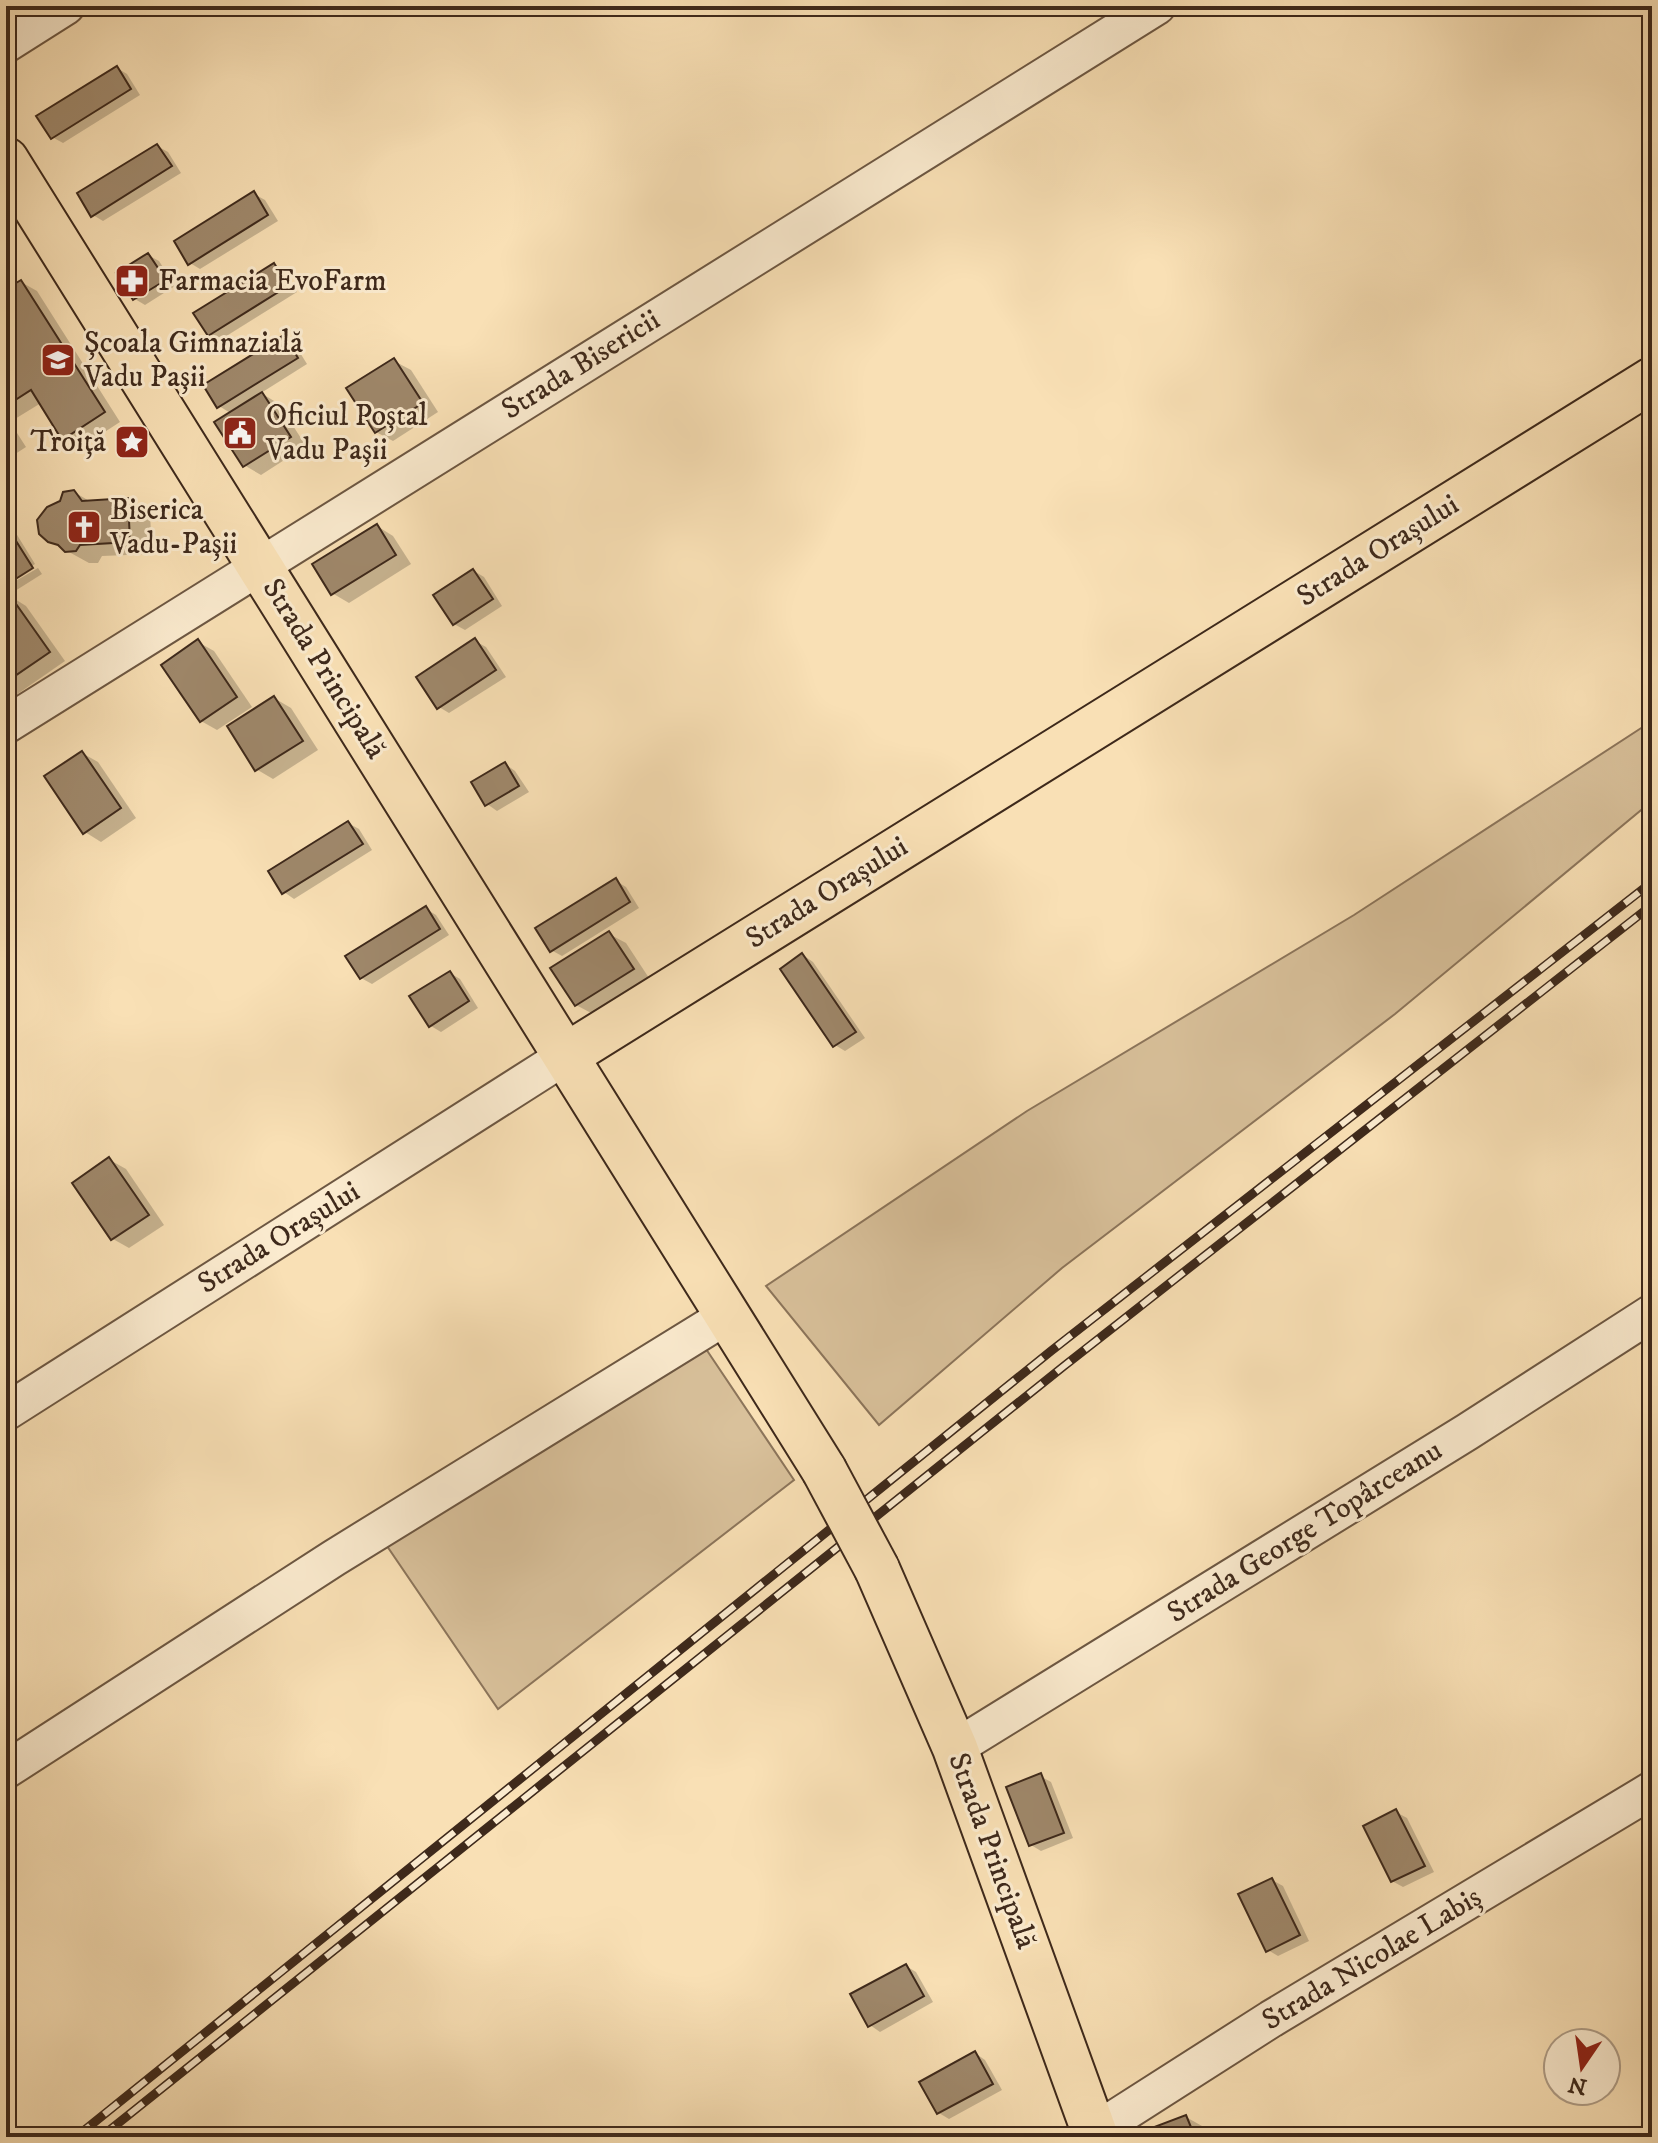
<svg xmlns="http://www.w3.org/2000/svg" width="1658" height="2143" font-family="'IM FELL DW Pica',serif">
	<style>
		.green { fill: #d9c19b; stroke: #8c755b; stroke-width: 2 }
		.shadow { fill: #0003 }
		.building { fill: #9f886b; stroke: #3e291b; stroke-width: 2 }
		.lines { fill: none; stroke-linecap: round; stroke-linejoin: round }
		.minor-casing { stroke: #6d5742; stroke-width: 40 }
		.major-casing { stroke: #3e291b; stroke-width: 48 }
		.minor { stroke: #fbebcf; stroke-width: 36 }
		.major { stroke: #f9e0b5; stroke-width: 44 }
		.rail-casing { stroke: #3e291b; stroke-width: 9 }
		.rail { stroke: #fbebcf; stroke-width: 6; stroke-dasharray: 18; stroke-linecap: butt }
		.major-bridge-casing { stroke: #3e291b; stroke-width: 48; stroke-linecap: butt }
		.major-bridge { stroke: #f9e0b5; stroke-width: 44 }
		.labels { text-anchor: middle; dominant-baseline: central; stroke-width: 6; stroke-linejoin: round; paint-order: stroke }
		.poi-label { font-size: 30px; fill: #3e291b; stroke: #fbebcf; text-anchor: start }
		.street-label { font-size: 30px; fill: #3e291b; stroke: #fbebcf }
	</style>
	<rect width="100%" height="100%" fill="#f9e0b5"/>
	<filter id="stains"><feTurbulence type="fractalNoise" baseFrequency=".0025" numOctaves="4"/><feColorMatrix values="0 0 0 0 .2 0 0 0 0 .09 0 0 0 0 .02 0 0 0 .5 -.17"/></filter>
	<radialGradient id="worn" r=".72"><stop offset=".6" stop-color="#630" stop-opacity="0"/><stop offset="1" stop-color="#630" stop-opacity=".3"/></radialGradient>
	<g class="green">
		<polygon points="1652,721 1652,801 1395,1014 1062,1268 879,1425 766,1286 1027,1111 1354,915"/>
		<polygon points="704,1346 794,1480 498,1709 387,1546"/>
	</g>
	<g class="shadow">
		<polygon points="117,68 127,74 140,95 63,143 52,137"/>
		<polygon points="157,146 168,152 181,173 103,221 93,215"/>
		<polygon points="254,194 265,200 278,221 200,269 190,263"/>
		<polygon points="148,255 159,261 175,286 145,305 135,299"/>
		<polygon points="274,266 284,272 297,292 220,340 209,334"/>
		<polygon points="21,282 37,291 120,422 80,448 63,438 41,403 10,422 26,447 6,460 6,291"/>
		<polygon points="284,337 294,343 307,364 261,393 279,404 306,446 261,475 244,465 232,414 219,406"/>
		<polygon points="394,361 411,370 438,412 393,441 376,432"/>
		<polygon points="74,492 91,502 128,500 150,513 152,554 102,556 98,563 89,563 49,541"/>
		<polygon points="6,517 35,564 6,582 6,586"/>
		<polygon points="377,526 393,536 411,564 349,603 332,593"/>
		<polygon points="38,568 42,574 15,591 7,586"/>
		<polygon points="474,571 484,577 502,606 465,630 454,624"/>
		<polygon points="10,596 26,606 65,661 6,702 6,599"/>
		<polygon points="475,641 486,647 506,677 449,713 439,707"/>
		<polygon points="198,642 214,651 252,707 217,730 201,721"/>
		<polygon points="274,698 291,708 318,750 273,779 256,769"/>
		<polygon points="82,753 98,762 136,818 101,842 85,832"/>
		<polygon points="505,764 515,771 529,792 497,811 487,804"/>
		<polygon points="348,823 359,829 372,850 294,899 284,892"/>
		<polygon points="616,881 626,887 639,908 562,956 551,950"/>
		<polygon points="426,909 436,915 449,935 372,984 361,978"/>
		<polygon points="609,934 626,943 649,978 593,1014 576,1005"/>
		<polygon points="803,955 813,962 865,1038 845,1051 835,1045"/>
		<polygon points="450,973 460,979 478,1008 441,1032 431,1026"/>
		<polygon points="110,1160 126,1169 164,1225 129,1248 113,1239 75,1183"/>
		<polygon points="1040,1776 1051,1782 1073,1838 1041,1851 1031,1845"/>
		<polygon points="1396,1812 1407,1818 1434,1872 1403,1887 1392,1881"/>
		<polygon points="1272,1880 1283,1886 1309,1941 1278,1956 1268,1950"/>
		<polygon points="906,1966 916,1972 933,2002 880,2032 870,2025"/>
		<polygon points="975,2053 985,2060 1002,2090 949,2119 939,2113"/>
		<polygon points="1186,2117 1202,2126 1207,2137 1145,2137"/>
	</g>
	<g class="building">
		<polygon points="117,66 131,89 51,139 36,116"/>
		<polygon points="157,144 172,166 91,217 77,193"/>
		<polygon points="254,191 268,215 188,265 174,241"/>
		<polygon points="148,253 166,280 133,300 116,273"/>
		<polygon points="274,263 288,286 208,336 193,313"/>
		<polygon points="21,280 105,412 62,440 31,390 6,406 6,289"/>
		<polygon points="284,335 298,358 217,408 203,385"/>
		<polygon points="394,358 423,403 375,433 346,388"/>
		<polygon points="262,392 291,437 243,467 214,422"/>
		<polygon points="74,490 82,501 128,498 130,542 80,545 76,551 65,552 58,545 48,542 39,534 37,520 47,507 60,501 63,492"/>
		<polygon points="377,524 396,555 331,595 312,564"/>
		<polygon points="6,525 33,568 6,585"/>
		<polygon points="473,569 493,599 453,625 433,595"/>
		<polygon points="9,594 50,652 6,682 6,596"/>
		<polygon points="475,638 496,670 437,709 416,677"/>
		<polygon points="198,639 237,697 200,722 161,665"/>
		<polygon points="274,696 303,741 255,771 227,726"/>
		<polygon points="82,751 121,808 83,834 44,776"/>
		<polygon points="505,762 519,786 485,806 471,782"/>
		<polygon points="348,821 363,844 282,894 268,871"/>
		<polygon points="616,878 630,902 550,952 535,928"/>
		<polygon points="426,906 440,929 360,979 345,956"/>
		<polygon points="609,931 634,969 575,1006 550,968"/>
		<polygon points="802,953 856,1032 833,1047 780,969"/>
		<polygon points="450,971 469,1001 429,1027 409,996"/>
		<polygon points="109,1157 149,1215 111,1240 72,1183"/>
		<polygon points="1041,1773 1064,1833 1029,1846 1006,1787"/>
		<polygon points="1396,1809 1425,1866 1391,1882 1363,1826"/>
		<polygon points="1272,1878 1300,1935 1266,1952 1238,1894"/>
		<polygon points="906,1964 924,1996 868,2027 850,1994"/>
		<polygon points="975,2051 993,2084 937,2114 919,2082"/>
		<polygon points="1186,2115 1195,2137 1143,2137 1141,2132"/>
	</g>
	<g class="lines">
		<g class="minor-casing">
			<g id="minor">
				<polyline points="6,44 66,6"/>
				<polyline points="6,725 1157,6"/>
				<polyline points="6,1412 567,1055"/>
				<polyline points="955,1748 1467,1432 1652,1313"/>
				<polyline points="6,1770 334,1558 728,1315"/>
				<polyline points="1094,2132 1271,2019 1652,1790"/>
			</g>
		</g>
		<g class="major-casing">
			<g id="major">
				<polyline points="6,160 824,1470"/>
				<polyline points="567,1055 1652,380"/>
				<polyline points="877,1569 955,1748 1096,2137"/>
			</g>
		</g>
		<use href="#minor" class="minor"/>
		<use href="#major" class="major"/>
		<g class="rail-casing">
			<g id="rail">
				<polyline points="76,2137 1051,1351 1652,882"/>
				<polyline points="101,2137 1064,1366 1652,905"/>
			</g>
		</g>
		<use href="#rail" class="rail"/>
		<g class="major-bridge-casing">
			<polyline id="major-bridge" points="824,1470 877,1569"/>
		</g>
		<use href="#major-bridge" class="major-bridge"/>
	</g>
	<defs>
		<g id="pharmacy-square" transform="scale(1.8)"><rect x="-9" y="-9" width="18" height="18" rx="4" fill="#8f2418" stroke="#fbebcf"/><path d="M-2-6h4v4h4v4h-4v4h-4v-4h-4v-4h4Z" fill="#fff"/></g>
		<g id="school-square" transform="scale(1.8)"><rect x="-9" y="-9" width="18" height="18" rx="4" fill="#8f2418" stroke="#fbebcf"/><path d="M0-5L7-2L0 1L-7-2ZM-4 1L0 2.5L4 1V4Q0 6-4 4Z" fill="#fff"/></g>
		<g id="civic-square" transform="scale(1.8)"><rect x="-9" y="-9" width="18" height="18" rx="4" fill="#8f2418" stroke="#fbebcf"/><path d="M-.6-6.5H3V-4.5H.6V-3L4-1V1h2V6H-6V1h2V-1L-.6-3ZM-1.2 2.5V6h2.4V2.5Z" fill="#fff"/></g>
		<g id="sight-square" transform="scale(1.8)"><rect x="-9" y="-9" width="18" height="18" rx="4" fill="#8f2418" stroke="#fbebcf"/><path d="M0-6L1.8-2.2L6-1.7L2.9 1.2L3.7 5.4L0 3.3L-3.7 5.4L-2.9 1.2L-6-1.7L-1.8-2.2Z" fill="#fff"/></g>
		<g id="church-square" transform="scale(1.8)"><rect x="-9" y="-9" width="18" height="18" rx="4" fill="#8f2418" stroke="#fbebcf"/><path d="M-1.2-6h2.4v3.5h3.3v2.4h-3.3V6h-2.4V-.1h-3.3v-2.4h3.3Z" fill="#fff"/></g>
	</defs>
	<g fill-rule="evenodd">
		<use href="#pharmacy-square" x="132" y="281"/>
		<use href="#school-square" x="58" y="360"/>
		<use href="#civic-square" x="240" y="433"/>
		<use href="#sight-square" x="132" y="442"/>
		<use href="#church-square" x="84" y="527"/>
	</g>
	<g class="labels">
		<g class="poi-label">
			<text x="158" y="281">Farmacia EvoFarm</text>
			<text x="84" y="343">Școala Gimnazială<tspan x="84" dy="34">Vadu Pașii</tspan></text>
			<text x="266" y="416">Oficiul Poștal<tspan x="266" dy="34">Vadu Pașii</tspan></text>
			<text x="106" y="442" text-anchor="end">Troiță</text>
			<text x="110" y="510">Biserica<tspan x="110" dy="34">Vadu-Pașii</tspan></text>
		</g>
		<g class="street-label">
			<text transform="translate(581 365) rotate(-32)">Strada Bisericii</text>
			<text transform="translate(1378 551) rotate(-32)">Strada Orașului</text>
			<text transform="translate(324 669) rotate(58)">Strada Principală</text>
			<text transform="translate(827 893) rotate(-32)">Strada Orașului</text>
			<text transform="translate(279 1238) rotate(-32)">Strada Orașului</text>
			<text transform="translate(1305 1532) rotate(-32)">Strada George Topârceanu</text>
			<text transform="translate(992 1851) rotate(70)">Strada Principală</text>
			<text transform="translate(1372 1959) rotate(-31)">Strada Nicolae Labiș</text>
		</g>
	</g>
	<rect width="1658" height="2143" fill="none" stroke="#f9e0b5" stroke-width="32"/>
	<rect x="8" y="8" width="1642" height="2127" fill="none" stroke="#3e291b" stroke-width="4"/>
	<rect x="16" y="16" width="1626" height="2111" fill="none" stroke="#3e291b" stroke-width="2"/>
	<g transform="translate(1582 2067) rotate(193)"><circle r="38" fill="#fbebcf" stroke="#af9d87" stroke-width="2"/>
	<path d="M0-6L14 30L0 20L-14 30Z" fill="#8f2418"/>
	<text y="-12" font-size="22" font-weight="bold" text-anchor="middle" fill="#3e291b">N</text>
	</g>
	<rect width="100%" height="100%" filter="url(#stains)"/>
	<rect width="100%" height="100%" fill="url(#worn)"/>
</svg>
